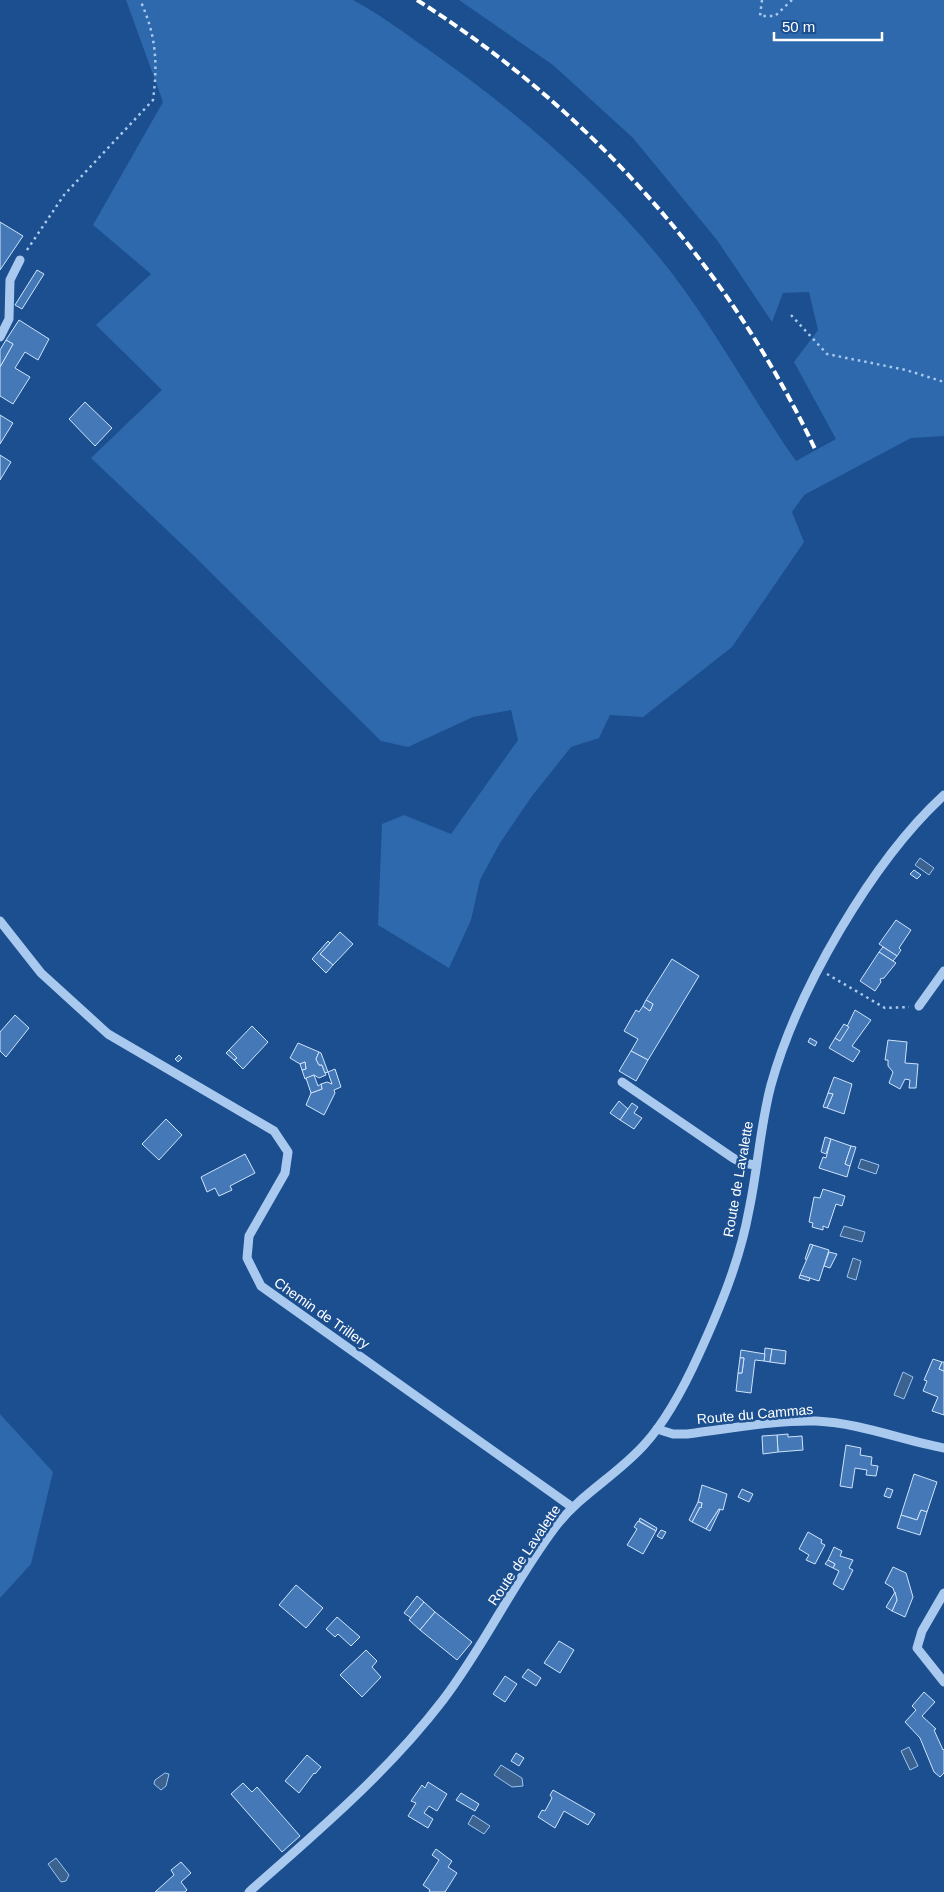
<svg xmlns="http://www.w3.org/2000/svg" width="944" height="1892" font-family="Helvetica,sans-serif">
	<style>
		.green { fill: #2e69ad }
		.water { fill: #3c6290; stroke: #9cc4f0 }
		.building { fill: #4478b7; stroke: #cfe3fa }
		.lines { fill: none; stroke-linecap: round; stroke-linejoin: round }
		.path { stroke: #a9c9ee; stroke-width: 2.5; stroke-dasharray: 2.5 4; stroke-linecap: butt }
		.minor { stroke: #a9c9ee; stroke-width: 9 }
		.rail { stroke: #fff; stroke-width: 4; stroke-dasharray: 9 4; stroke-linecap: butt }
		.labels { text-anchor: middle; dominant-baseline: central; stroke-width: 5; stroke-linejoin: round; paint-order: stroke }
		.street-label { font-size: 14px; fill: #fff; stroke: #1b4f8f }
	</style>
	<rect width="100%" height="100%" fill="#1b4f8f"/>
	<g class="green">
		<path d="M126 0H353C379 14 402 31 426 48 515 110 604 186 671 272 717 332 753 400 796 461L836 439 794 362 818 330 809 292 783 293 772 322 717 240 633 138 553 65 459 0H944V436L911 438 804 495 792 512 804 542 732 647 643 717 610 715 599 738 571 747 532 796 500 843 480 880 471 920 449 968 378 925 382 824 404 815 451 834 518 740 511 710 473 717 408 747 381 741 191 553 91 458 162 390 96 325 151 274 93 225 163 102Z"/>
		<polygon points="0,1414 53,1472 31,1564 0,1598"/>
	</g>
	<g class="water">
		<polygon points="920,858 934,868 929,875 915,865"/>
		<polygon points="861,1159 879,1165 876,1174 858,1168"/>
		<polygon points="844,1226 865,1232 862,1242 840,1236"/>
		<polygon points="853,1258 861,1261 856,1280 847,1277"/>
		<polygon points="903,1372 913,1377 904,1399 894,1395"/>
		<polygon points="909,1747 918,1766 910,1770 901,1751"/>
		<polygon points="501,1765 522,1778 523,1786 512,1787 494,1775"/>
		<polygon points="165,1773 169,1774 166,1786 161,1790 154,1784 155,1780"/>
		<polygon points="473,1815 490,1826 484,1834 468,1824"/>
		<polygon points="56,1858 69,1875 66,1881 61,1882 48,1864"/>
	</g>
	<g class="building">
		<polygon points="0,222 23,236 0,270"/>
		<polygon points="37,270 44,274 22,309 15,305"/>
		<polygon points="19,320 49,339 38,360 25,352 15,368 30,377 13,404 0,396 0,367 13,344 6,340"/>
		<polygon points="6,340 13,344 0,367 0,350"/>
		<polygon points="85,402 112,428 95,446 69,419"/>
		<polygon points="0,415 13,423 0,444"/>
		<polygon points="0,455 11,462 0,480"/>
		<polygon points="914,870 921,875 917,879 910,874"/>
		<polygon points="896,920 911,930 899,948 901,950 897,956 879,944"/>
		<polygon points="340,932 353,944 333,965 320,954"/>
		<polygon points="328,941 330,943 320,954 333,965 326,973 312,959"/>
		<polygon points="883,947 897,956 893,961 879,952"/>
		<polygon points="879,952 896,963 884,978 880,979 881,982 875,991 860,981"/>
		<polygon points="672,959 699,976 648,1060 631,1051 638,1039 624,1031 636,1010 639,1012 643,1006 650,1011 653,1004 646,1000"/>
		<polygon points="646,1000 653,1004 650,1011 643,1006"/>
		<polygon points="855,1010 871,1020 852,1046 860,1051 853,1062 829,1048 835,1038 840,1041"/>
		<polygon points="15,1015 29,1028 6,1057 0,1051 0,1032"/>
		<polygon points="844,1024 849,1027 840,1041 835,1038"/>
		<polygon points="252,1026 268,1042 243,1069 234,1060 237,1058 229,1050"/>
		<polygon points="810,1038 817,1042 815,1046 808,1042"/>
		<polygon points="888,1040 907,1042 905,1063 918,1064 916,1088 909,1088 910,1080 905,1079 900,1089 889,1083 893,1072 888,1066 888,1060 885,1060"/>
		<polygon points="298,1043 319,1052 316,1059 319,1065 322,1065 326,1075 319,1078 314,1075 305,1079 302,1070 306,1069 305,1062 300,1064 290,1058"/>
		<polygon points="229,1050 237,1058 234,1060 226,1053"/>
		<polygon points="631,1051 648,1060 636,1081 619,1071"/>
		<polygon points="319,1052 321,1053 328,1072 325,1073 322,1065 319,1065 316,1059"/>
		<polygon points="179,1055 182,1058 178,1062 175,1059"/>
		<polygon points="305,1062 306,1069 302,1070 300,1064"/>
		<polygon points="335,1069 341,1087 334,1090 335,1093 324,1115 306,1105 311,1093 322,1089 321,1084 327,1082 332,1084 328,1072"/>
		<polygon points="314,1075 318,1086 321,1084 322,1089 311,1093 306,1078"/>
		<polygon points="834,1077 852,1084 844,1114 827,1108 833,1094 828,1093"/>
		<polygon points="828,1093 833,1094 827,1108 823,1107"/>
		<polygon points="619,1101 628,1109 620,1120 610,1113"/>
		<polygon points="632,1103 638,1107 634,1113 642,1118 634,1129 620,1120"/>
		<polygon points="166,1119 182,1135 159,1160 142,1144"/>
		<polygon points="825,1137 831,1139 826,1154 821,1152"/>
		<polygon points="831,1139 851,1146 845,1164 850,1166 847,1177 819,1168 823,1157 826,1158"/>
		<polygon points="851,1146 856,1147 850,1166 845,1164"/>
		<polygon points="245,1154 255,1173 230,1186 232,1190 219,1196 215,1188 207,1192 201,1177"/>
		<polygon points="823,1189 845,1196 842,1206 836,1204 828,1228 823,1226 823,1230 812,1227 813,1223 809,1222 814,1197 820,1198"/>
		<polygon points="810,1244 813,1245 808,1260 805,1259"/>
		<polygon points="813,1245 829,1250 819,1281 800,1275"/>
		<polygon points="829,1252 837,1254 830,1268 824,1266"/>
		<polygon points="800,1275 810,1278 809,1281 799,1278"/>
		<polygon points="765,1348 772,1349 770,1362 764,1361"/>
		<polygon points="772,1349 786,1351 785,1364 770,1362"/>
		<polygon points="741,1350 765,1354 764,1361 755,1360 751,1393 736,1391 738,1373 742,1373 744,1358 740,1358"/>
		<polygon points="740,1358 744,1358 742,1373 738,1373"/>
		<polygon points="933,1359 942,1362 939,1369 944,1371 944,1415 932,1411 938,1397 923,1391 927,1381 924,1380"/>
		<polygon points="942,1362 944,1362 944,1371 939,1369"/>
		<polygon points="788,1434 788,1437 802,1436 803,1450 778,1452 777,1435"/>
		<polygon points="777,1435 778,1452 763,1454 762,1436"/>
		<polygon points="846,1445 861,1448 860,1455 872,1457 871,1465 878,1466 876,1476 866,1475 867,1470 855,1468 852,1488 840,1486"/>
		<polygon points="914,1474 937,1482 927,1512 921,1510 917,1520 901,1515"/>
		<polygon points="702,1485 727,1494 723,1510 719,1509 706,1529 692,1522 700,1507 701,1508 702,1503 698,1502"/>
		<polygon points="887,1488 893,1490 890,1498 884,1496"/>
		<polygon points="742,1489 753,1494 749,1502 738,1497"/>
		<polygon points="698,1502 702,1503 701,1508 700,1507 692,1522 689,1520"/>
		<polygon points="719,1509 720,1510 710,1531 706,1529"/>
		<polygon points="921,1510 927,1512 920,1535 897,1528 901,1515 917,1520"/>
		<polygon points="640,1518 657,1528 656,1531 639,1521"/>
		<polygon points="638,1521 656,1531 643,1554 627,1545 637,1529 634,1527"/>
		<polygon points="661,1530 666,1532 662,1539 657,1536"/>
		<polygon points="808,1532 822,1540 821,1543 825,1545 815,1564 806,1560 809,1555 799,1549"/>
		<polygon points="834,1547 842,1551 840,1556 853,1560 849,1568 853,1570 843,1590 833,1584 839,1571 833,1568 835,1564 828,1560"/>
		<polygon points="828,1560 835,1564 833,1568 825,1564"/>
		<polygon points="893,1567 906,1573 913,1597 905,1617 892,1611 897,1600 893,1588 885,1583"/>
		<polygon points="296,1585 323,1608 306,1628 279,1605"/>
		<polygon points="895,1592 897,1600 892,1611 886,1607"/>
		<polygon points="417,1596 424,1602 411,1618 404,1613"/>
		<polygon points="424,1602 435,1612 420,1630 409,1620"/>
		<polygon points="435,1612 472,1642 457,1660 420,1630"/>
		<polygon points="337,1617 360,1637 351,1646 338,1634 335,1637 326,1629"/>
		<polygon points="559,1641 574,1650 560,1673 544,1663"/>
		<polygon points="366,1650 377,1661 372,1667 381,1677 362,1697 340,1675"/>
		<polygon points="528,1669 541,1678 536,1686 522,1677"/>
		<polygon points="505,1676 517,1684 505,1702 493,1694"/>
		<polygon points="924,1692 935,1702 922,1716 936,1729 934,1730 943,1750 944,1749 944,1773 940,1777 934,1772 920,1738 905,1722 916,1710 912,1706"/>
		<polygon points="516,1753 524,1758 519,1766 511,1761"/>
		<polygon points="307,1755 321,1767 315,1774 314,1773 299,1793 285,1781"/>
		<polygon points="428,1782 447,1794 437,1811 429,1806 424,1813 433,1819 428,1828 408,1816 416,1803 411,1801 422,1785 425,1788"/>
		<polygon points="243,1783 252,1792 257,1787 300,1836 282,1852 231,1794"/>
		<polygon points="553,1790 595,1814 588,1825 564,1811 555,1828 538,1817 542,1810 545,1811 552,1798 550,1795"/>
		<polygon points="461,1793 479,1804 475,1811 456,1800"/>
		<polygon points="436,1849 452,1861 448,1867 457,1873 445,1892 429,1892 430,1890 423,1885 439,1860 432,1855"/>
		<polygon points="181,1862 191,1873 181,1882 187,1890 185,1892 155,1892 174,1875 171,1870"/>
	</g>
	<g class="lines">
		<g class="path">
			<polyline points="762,0 760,16 775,16 792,0"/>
			<path d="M27 250 64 195 153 100C158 63 156 34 140 0"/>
			<polyline points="791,315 827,354 906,370 944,382"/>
			<polyline points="827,974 885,1008 909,1007"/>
		</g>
		<g class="minor">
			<polyline points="0,337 9,319 10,280 20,260"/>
			<polyline points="0,921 41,973 108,1034 274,1131 288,1152 285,1173 249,1236 247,1258 261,1286 572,1507"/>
			<polyline points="919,1006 944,971"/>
			<polyline points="622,1082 733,1158 742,1163 756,1165"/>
			<path d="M657 1429 673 1434H687C729 1429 773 1420 816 1421 860 1423 901 1440 944 1448"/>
			<polyline points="944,1593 922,1631 917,1648 944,1682"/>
			<path d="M249 1892C317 1832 388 1772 443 1700 485 1645 514 1581 556 1526 581 1494 617 1475 644 1445 667 1420 685 1385 699 1354 720 1308 740 1260 749 1210 758 1168 760 1126 771 1085 797 991 872 861 944 795"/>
		</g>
		<path class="rail" d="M417 0C589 109 728 265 815 449"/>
	</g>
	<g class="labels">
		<g class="street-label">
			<text transform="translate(738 1179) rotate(-80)">Route de Lavalette</text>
			<text transform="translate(322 1313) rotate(35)">Chemin de Trillery</text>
			<text transform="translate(755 1414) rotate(-5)">Route du Cammas</text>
			<text transform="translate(524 1555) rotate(-56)">Route de Lavalette</text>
		</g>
	</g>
	<path d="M774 32v8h108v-8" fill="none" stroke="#ffffff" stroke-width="2.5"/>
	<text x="782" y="32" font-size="15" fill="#ffffff" stroke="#1b4f8f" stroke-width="4" paint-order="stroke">50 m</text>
</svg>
